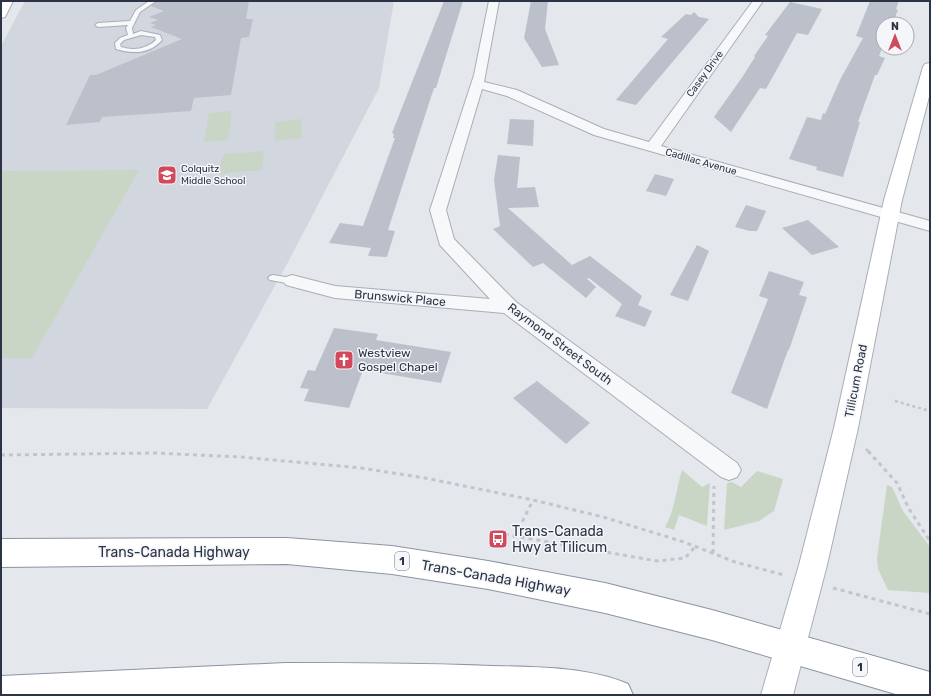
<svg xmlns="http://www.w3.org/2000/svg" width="931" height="696" font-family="Rubik,sans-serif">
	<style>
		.built { fill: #d2d6de }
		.green { fill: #c9d6c5 }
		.building { fill: #bbc0ca }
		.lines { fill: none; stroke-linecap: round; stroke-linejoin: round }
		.lane-casing { stroke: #a9aeb7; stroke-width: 2 }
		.street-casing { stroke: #a9aeb7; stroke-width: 2 }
		.secondary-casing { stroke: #a9aeb7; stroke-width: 2 }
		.highway-casing { stroke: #8b94a3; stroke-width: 2 }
		.path-far2 { stroke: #c2c5cb; stroke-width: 2; stroke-dasharray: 2.5 2.5; stroke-linecap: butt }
		.path-far1 { stroke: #c2c5cb; stroke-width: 2.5; stroke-dasharray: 3 3; stroke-linecap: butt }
		.path { stroke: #c2c5cb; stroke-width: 3; stroke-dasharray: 4 4; stroke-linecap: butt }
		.lane { fill: #f7f8fa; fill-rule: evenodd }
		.street { fill: #f7f8fa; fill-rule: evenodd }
		.secondary { fill: #fff; fill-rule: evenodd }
		.highway { fill: #fff; fill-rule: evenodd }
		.labels { text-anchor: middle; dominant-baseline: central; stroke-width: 3; stroke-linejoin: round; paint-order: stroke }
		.far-street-label { font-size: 10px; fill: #2b3445; stroke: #f4f6f9 }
		.far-poi-label { font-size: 10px; fill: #2b3445; stroke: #f4f6f9; text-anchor: start }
		.shield { fill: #f4f6f9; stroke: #676e7b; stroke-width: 1 }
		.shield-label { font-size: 11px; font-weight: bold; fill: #2b3445 }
		.street-label { font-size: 12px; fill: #2b3445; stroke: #f4f6f9 }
		.poi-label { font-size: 12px; fill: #2b3445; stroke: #f4f6f9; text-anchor: start }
		.near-poi-label { font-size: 14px; fill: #2b3445; stroke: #f4f6f9; text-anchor: start }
		.near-street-label { font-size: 14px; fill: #2b3445; stroke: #f4f6f9 }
	</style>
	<rect width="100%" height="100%" fill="#e4e7ec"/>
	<polygon class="built" points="25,1 394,1 379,88 288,262 207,409 1,408 1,46"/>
	<g class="green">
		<polygon points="232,111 228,140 204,142 209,113"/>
		<polygon points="301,119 302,138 275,141 275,122"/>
		<polygon points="264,151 262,170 219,174 222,157 226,154"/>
		<polygon points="139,170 32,358 1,358 1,171"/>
		<path d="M682 470 702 487 710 483 707 526 679 515 674 530 665 527C675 510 676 489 682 470Z"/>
		<polygon points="757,471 783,479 774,511 759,521 724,530 727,483 732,482 741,487"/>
		<polygon points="887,485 892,487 903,511 930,547 930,593 888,590 878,569 877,558"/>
	</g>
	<g class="building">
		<polygon points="157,1 249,1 246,19 253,19 249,37 241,38 231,95 194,98 191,111 102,117 100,122 66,125 90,75 96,75 182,39 151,27 156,25 150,23 158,20 149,17 164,11 151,6"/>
		<polygon points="444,1 463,1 436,88 434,88 430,100 388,230 395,231 387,257 368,256 371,248 329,243 340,223 363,226 395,138 393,138 394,134 392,133"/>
		<polygon points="531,1 548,1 545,29 559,65 542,67 524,38"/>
		<polygon points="870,1 899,1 896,9 898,10 892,24 883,24 883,46 879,56 885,58 877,75 875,75 858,122 860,122 843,177 816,170 817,167 789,159 807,117 821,120 823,113 825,114 840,80 863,38 856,36"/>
		<polygon points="790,2 822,9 808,35 797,33 766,89 760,88 731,132 714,117 743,76 755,57 754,56 768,36 765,35"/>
		<polygon points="694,12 699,17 709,19 636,105 616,100 668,39 661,37 686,14 691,15"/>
		<polygon points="510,119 534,120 533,146 507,144"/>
		<polygon points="498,155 520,157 517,188 535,187 539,207 508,208 572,265 590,256 642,296 638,305 652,311 645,327 615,316 622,304 589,278 587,279 596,287 586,298 543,263 533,267 493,229 500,226 494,180"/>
		<polygon points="655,174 674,179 666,196 646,191"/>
		<polygon points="746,205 766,211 757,231 750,231 735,227"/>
		<polygon points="808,220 839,247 812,255 782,228"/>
		<polygon points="697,245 709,251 688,301 670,295"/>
		<polygon points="769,271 804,282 799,295 807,297 789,350 788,350 767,409 731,393 768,299 759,296"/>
		<polygon points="334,328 378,334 376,340 451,352 441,383 363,370 349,408 304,401 309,389 300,388 308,370 315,371"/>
		<polygon points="537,381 590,423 566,444 513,398"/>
	</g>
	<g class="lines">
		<g class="lane-casing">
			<g id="lane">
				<path d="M149 1H156L140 12 132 28 133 34 141 31 160 35 162 40C150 54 132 54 116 49L115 43 120 38 128 35 126 28 128 25 98 27 95 25 98 23 130 21 136 10ZM141 35 155 37 156 40C146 49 134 51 121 47L120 44 124 40Z"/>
				<polygon points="273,275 292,278 297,281 292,284 270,280 268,278 270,276"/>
			</g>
		</g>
		<g class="street-casing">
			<polygon id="street" points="489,1 499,1 484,82 517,90 604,129 649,142 753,1 763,1 661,146 930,221 930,231 594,135 507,96 482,89 446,210 454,239 516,302 737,463 741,470 737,477 729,480 721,477 504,313 335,298 286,285 283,281 286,277 292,275 335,286 490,299 440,245 430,210 474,75"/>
		</g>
		<g class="secondary-casing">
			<g id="secondary">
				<polygon points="1,1 13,1 5,17 1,18"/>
				<polygon points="930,63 930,93 902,200 858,428 827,565 793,695 761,695 799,565 834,428 884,200 923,67 925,64"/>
			</g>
		</g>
		<g class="highway-casing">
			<g id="highway">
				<polygon points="287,538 392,546 488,561 605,583 712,610 930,672 930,695 899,695 712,640 605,613 488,589 392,574 287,564 1,567 1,539"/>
				<path d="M286 663C355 663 424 663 493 666 536 667 589 667 628 684L633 695H1V676Z"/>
			</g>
		</g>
		<polyline class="path-far2" points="1,137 3,135"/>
		<g class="path-far1">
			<polyline points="895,401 930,411"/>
			<polyline points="866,449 869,452"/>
		</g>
		<g class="path">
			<polyline points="868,451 897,483 909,509 930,541"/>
			<polyline points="1,455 155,453 241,457 361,468 425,478 533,500 603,517 684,542 735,562 784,575"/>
			<polyline points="497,533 657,561 685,558 695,547"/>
			<polyline points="515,536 533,500"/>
			<polyline points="713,553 714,486"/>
			<polyline points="833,588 930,614"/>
		</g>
		<use href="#lane" class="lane"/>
		<use href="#street" class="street"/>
		<use href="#secondary" class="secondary"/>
		<use href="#highway" class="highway"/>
	</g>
	<defs>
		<g id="school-square" transform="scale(1)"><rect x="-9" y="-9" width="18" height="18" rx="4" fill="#d1495b" stroke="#f4f6f9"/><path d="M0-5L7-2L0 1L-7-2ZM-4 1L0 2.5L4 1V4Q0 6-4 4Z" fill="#fff"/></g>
		<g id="church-square" transform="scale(1)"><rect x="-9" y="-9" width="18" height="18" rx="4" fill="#d1495b" stroke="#f4f6f9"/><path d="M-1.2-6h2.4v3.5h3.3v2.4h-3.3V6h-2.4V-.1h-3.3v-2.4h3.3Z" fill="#fff"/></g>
		<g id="bus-square" transform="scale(1)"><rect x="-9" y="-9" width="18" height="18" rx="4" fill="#d1495b" stroke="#f4f6f9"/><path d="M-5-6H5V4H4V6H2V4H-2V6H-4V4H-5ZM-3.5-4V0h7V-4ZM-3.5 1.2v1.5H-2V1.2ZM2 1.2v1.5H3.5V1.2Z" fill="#fff"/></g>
	</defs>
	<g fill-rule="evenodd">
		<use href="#school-square" x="167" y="175"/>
		<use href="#church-square" x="344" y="360"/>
		<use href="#bus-square" x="498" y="539"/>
	</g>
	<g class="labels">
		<g class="far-street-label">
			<text transform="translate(705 74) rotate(-54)">Casey Drive</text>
			<text transform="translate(701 162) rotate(16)">Cadillac Avenue</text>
		</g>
		<g class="far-poi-label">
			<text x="181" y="169">Colquitz<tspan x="181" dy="12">Middle School</tspan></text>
		</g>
		<g class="shield">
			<rect x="395" y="552" width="14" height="18" rx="3"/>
			<rect x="853" y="658" width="14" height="18" rx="3"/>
		</g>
		<g class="shield-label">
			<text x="402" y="561">1</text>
			<text x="860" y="667">1</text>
		</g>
		<g class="street-label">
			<text transform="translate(400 298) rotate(5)">Brunswick Place</text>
			<text transform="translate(560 344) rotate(37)">Raymond Street South</text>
			<text transform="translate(856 381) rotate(-79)">Tillicum Road</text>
		</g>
		<g class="poi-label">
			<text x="358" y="353">Westview<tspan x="358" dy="14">Gospel Chapel</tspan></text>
		</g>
		<g class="near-poi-label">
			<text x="512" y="531">Trans-Canada<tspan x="512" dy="16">Hwy at Tilicum</tspan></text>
		</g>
		<g class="near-street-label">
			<text x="174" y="552">Trans-Canada Highway</text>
			<text transform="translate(496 578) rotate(10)">Trans-Canada Highway</text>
		</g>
	</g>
	<rect width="931" height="696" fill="none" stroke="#2b3445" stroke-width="4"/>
	<g transform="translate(895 36)"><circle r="19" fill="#f4f6f9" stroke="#a4a8b1"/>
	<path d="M0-3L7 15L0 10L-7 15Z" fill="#d1495b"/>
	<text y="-6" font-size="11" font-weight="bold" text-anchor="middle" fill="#2b3445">N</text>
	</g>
</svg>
